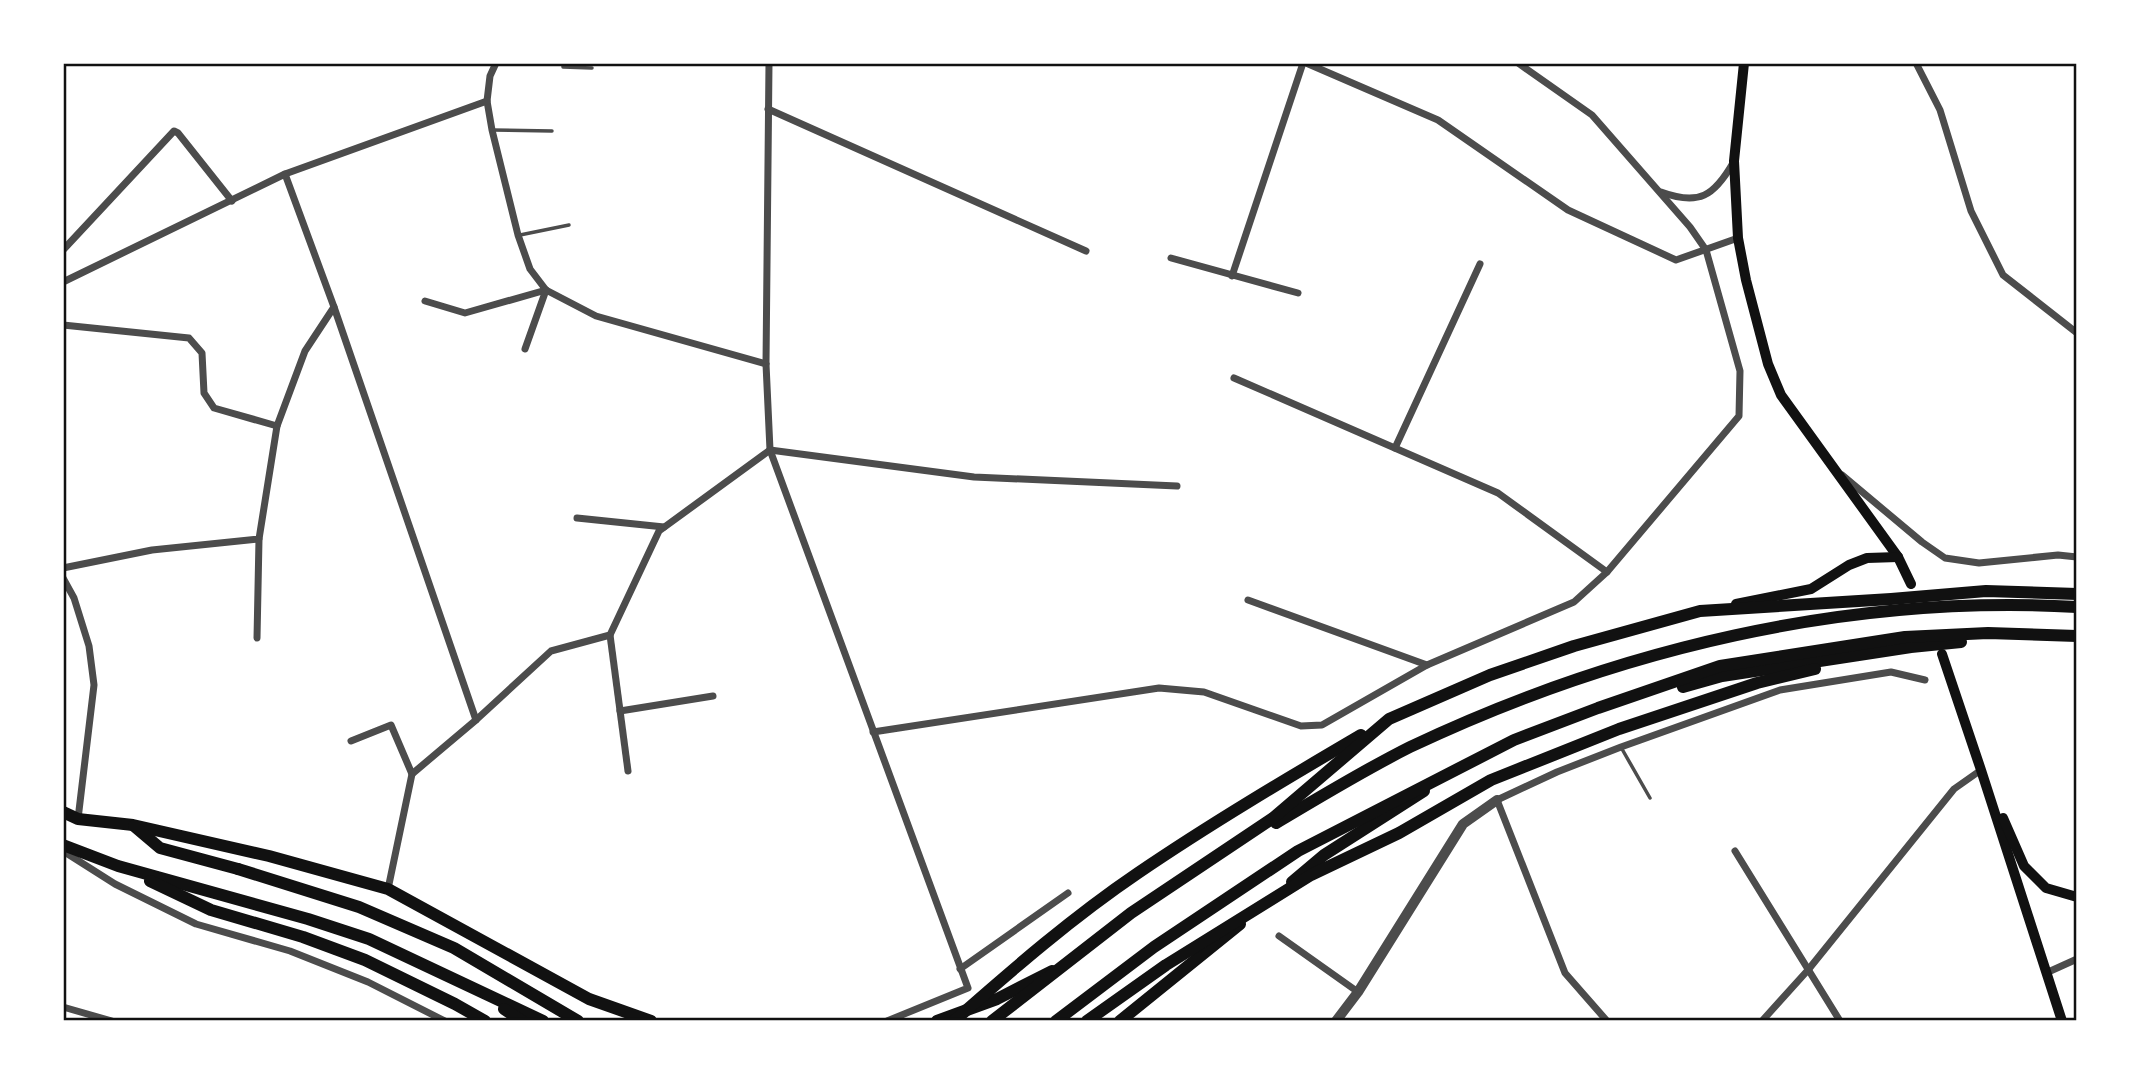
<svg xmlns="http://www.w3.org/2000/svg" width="2140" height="1084" font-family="Helvetica,sans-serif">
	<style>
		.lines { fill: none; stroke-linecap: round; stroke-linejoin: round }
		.service { stroke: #4c4c4c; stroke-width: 3.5 }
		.minor { stroke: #4c4c4c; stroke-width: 7 }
		.tertiary { stroke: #4c4c4c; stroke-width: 10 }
		.secondary { stroke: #111; stroke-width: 10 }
		.primary { stroke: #111; stroke-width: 12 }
		.trunk { stroke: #111; stroke-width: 12 }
		.neatline { fill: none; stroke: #111; stroke-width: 2.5 }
	</style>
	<rect width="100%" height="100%" fill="#fff"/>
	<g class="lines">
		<g class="service">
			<polyline points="563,63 563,67 592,68"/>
			<polyline points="492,130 552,131"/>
			<polyline points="520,235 569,225"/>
			<polyline points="1622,749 1650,798"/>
		</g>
		<g class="minor">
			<polyline points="496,63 490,76 487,101 492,130 518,235 530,269 546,290 596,316 766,364"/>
			<polyline points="769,63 766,364 770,450 968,988 887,1021"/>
			<polyline points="1306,63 1438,120 1568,210 1676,260 1738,238"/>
			<polyline points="1916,63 1940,110 1971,211 2003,275 2077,333"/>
			<polyline points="768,109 1086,251"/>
			<path d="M1661 192C1699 206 1714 196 1733 163"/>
			<polyline points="63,250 174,131 178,133 232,201"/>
			<polyline points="1171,258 1298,293"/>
			<polyline points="1232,276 1303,63"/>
			<polyline points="63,282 285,174 487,101"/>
			<polyline points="425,301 465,313 546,290"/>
			<polyline points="334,307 476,720"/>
			<polyline points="63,325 189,338 202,353 204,393 214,408 277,426"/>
			<polyline points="525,349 546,290"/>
			<polyline points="1234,378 1498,493 1607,572"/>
			<polyline points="1395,448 1480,264"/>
			<polyline points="770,450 974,477 1177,486"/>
			<polyline points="1842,475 1922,542 1945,558 1979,563 2058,555 2077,557"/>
			<polyline points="577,518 664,527"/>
			<polyline points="63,568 152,550 259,539 277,426 305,351 334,307 285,174"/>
			<polyline points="63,578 74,598 89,646 94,685 78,819"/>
			<polyline points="1248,600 1427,665"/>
			<polyline points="610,635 628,771"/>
			<polyline points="257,638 259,539"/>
			<polyline points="620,711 713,696"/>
			<polyline points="873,732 1159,688 1204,692 1301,726 1322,725 1427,665 1574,602 1607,572 1739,416 1740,371 1706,250 1690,227 1592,115 1518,63"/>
			<polyline points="351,741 391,725 412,774"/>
			<polyline points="63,851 115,884 196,924 290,951 368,982 445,1021"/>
			<polyline points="1735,851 1840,1021"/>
			<polyline points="388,889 412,774 476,720 551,651 610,635 659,531 770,450"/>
			<polyline points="1279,936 1358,992"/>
			<polyline points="960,969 1068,893"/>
			<polyline points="2046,973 2077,959"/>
			<polyline points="63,1007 112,1021"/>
			<polyline points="1607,1021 1565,973 1497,800 1557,772 1621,747 1780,690 1891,672 1925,680"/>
			<polyline points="1762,1021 1808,970 1954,789 1981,770"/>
		</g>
		<polyline class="tertiary" points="1336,1021 1358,992 1463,824 1497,800"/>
		<g class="secondary">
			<polyline points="1744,63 1734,161 1738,238 1746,280 1768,364 1781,395 1898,557 1911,584"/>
			<polyline points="1736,604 1811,589 1849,565 1867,558 1898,557"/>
			<polyline points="1942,654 1981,770 2062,1021"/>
			<polyline points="2003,818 2024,866 2046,888 2077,897"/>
		</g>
		<g class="primary">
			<polyline points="63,812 78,819 133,825 269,856 388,889 589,999 651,1021"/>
			<polyline points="134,826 160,848 238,869"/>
			<polyline points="63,845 118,866 308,919 369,939 543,1021"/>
			<polyline points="150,881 211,910 303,937 365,960 455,1004 485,1021"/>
			<polyline points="1292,882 1324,855 1424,791"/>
			<polyline points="504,1009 522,1021"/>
			<polyline points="937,1021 997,999 1052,971"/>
			<polyline points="1120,1021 1240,924"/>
		</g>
		<g class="trunk">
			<polyline points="1683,687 1722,676 1911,647 1961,642"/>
			<path d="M1276 823C1320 797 1364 770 1410 747 1617 649 1847 594 2077 607"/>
			<polyline points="238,869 359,907 454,948 578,1021"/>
			<path d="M954 1021C1013 969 1073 917 1138 873 1210 824 1286 779 1361 735"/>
			<polyline points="992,1021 1131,913 1273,818 1389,719 1490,675 1574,646 1700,611 1891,599 1986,591 2077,594"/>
			<polyline points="1056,1021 1154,947 1298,851 1514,740 1598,708 1720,666 1905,637 1988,633 2077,636"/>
			<polyline points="1087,1021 1166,965 1311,875 1399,833 1491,780 1619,729 1757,683 1815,669"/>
		</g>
	</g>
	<rect width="2140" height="1084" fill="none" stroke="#ffffff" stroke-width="130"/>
	<rect x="65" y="65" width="2010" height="954" class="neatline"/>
</svg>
